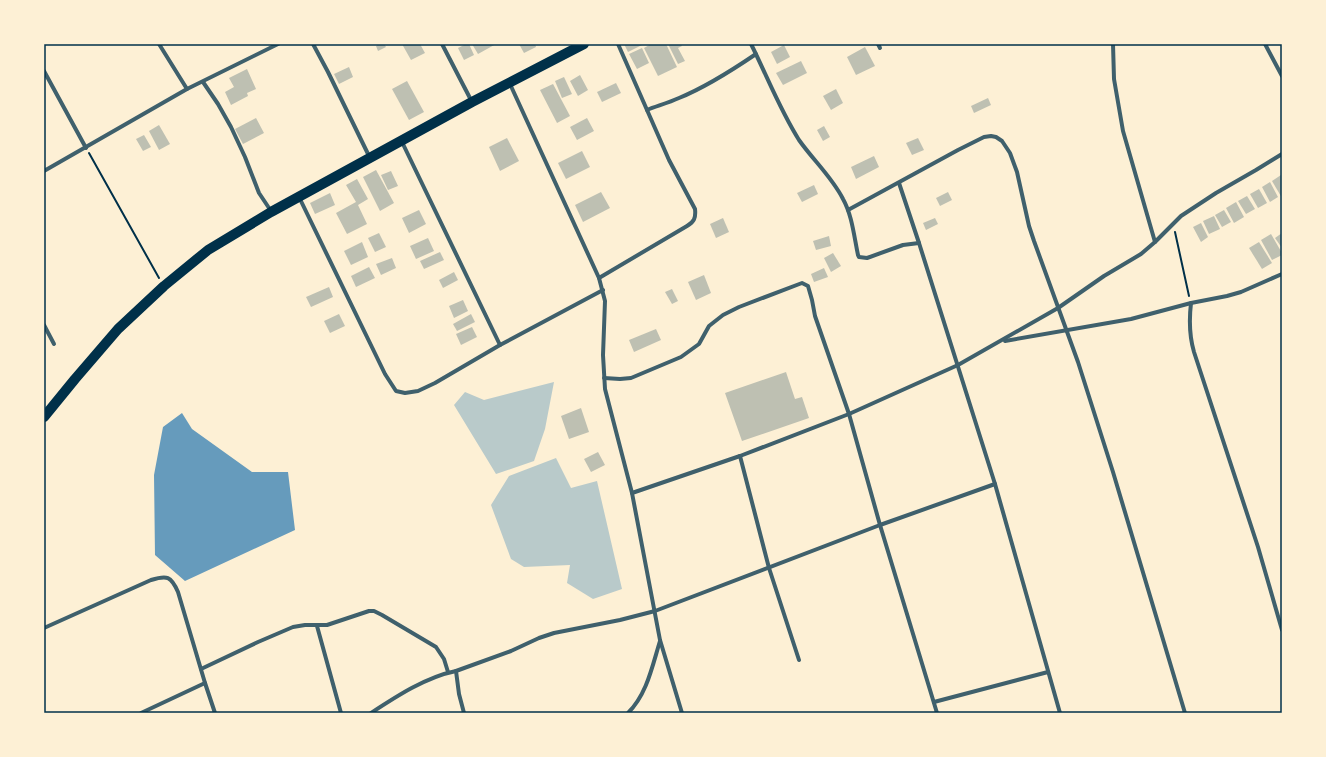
<svg xmlns="http://www.w3.org/2000/svg" width="1326" height="757" font-family="'Exo 2',sans-serif">
	<style>
		.green { fill: #b9caca }
		.water { fill: #669bbc }
		.building { fill: #bec0b2 }
		.lines { fill: none; stroke-linecap: round; stroke-linejoin: round }
		.path { stroke: #003049; stroke-width: 2 }
		.minor { stroke: #3f606c; stroke-width: 4 }
		.primary { stroke: #003049; stroke-width: 10 }
		.neatline { fill: none; stroke: #003049; stroke-width: 1.5 }
	</style>
	<rect width="100%" height="100%" fill="#fdf0d5"/>
	<g class="green">
		<polygon points="554,382 545,429 534,461 496,474 454,405 465,392 484,400"/>
		<polygon points="556,458 571,488 597,481 622,589 593,599 567,583 570,565 524,567 511,559 491,505 509,476"/>
	</g>
	<polygon class="water" points="182,413 192,429 252,472 288,472 295,530 185,581 155,555 154,475 163,427"/>
	<g class="building">
		<polygon points="379,44 384,44 386,47 378,51 376,46"/>
		<polygon points="402,44 420,44 425,53 411,60"/>
		<polygon points="466,44 469,44 474,55 464,60 458,48"/>
		<polygon points="472,44 496,44 478,54"/>
		<polygon points="519,44 535,44 536,47 524,53"/>
		<polygon points="624,44 644,44 628,52"/>
		<polygon points="651,44 666,44 677,67 658,76 644,48"/>
		<polygon points="668,44 681,44 682,46 678,48 685,61 678,64"/>
		<polygon points="784,45 790,57 777,64 771,52"/>
		<polygon points="865,47 875,66 856,75 847,57"/>
		<polygon points="642,48 649,63 637,69 629,54"/>
		<polygon points="801,61 807,73 783,85 776,73"/>
		<polygon points="349,67 353,77 339,84 334,74"/>
		<polygon points="247,69 256,89 247,93 248,96 231,105 225,92 234,87 229,78"/>
		<polygon points="580,75 588,90 578,96 570,81"/>
		<polygon points="564,77 572,94 562,98 555,81"/>
		<polygon points="407,81 424,112 409,120 392,89"/>
		<polygon points="616,83 621,93 602,102 597,92"/>
		<polygon points="553,84 570,116 557,123 540,90"/>
		<polygon points="836,89 843,103 831,110 823,96"/>
		<polygon points="988,98 991,105 974,113 971,106"/>
		<polygon points="256,118 264,133 243,144 235,129"/>
		<polygon points="587,118 594,131 577,140 570,127"/>
		<polygon points="159,125 170,144 159,150 149,131"/>
		<polygon points="824,126 830,137 823,141 817,130"/>
		<polygon points="144,135 151,147 143,151 136,139"/>
		<polygon points="507,138 519,161 500,171 489,147"/>
		<polygon points="918,138 924,150 912,155 906,143"/>
		<polygon points="582,151 590,167 566,179 558,163"/>
		<polygon points="874,156 879,167 856,179 851,167"/>
		<polygon points="376,170 394,203 380,211 363,177"/>
		<polygon points="391,171 398,186 388,190 381,175"/>
		<polygon points="1281,175 1282,177 1282,198 1272,181"/>
		<polygon points="357,179 368,199 358,205 367,224 347,234 336,213 356,202 346,185"/>
		<polygon points="1270,182 1278,197 1270,202 1262,187"/>
		<polygon points="814,185 818,194 802,202 797,193"/>
		<polygon points="1259,189 1267,203 1258,208 1250,194"/>
		<polygon points="601,192 610,208 583,222 575,205"/>
		<polygon points="948,192 952,200 940,206 936,198"/>
		<polygon points="330,193 335,205 315,214 310,203"/>
		<polygon points="1247,196 1255,209 1246,214 1238,201"/>
		<polygon points="1236,202 1244,217 1234,223 1226,208"/>
		<polygon points="419,210 426,224 409,233 402,218"/>
		<polygon points="1224,210 1231,222 1222,227 1215,215"/>
		<polygon points="1214,216 1220,229 1209,234 1203,221"/>
		<polygon points="723,218 729,232 716,238 710,224"/>
		<polygon points="935,218 938,224 926,230 923,223"/>
		<polygon points="1201,223 1208,237 1201,242 1193,227"/>
		<polygon points="379,233 386,247 375,252 368,238"/>
		<polygon points="1282,233 1282,248 1275,238"/>
		<polygon points="1271,234 1282,253 1282,255 1272,260 1261,240"/>
		<polygon points="829,236 831,246 816,250 813,241"/>
		<polygon points="428,238 434,251 416,259 410,246"/>
		<polygon points="362,242 368,257 351,265 344,251"/>
		<polygon points="1259,242 1272,263 1262,269 1249,248"/>
		<polygon points="440,252 444,260 424,269 420,261"/>
		<polygon points="833,253 841,266 831,272 824,258"/>
		<polygon points="392,258 396,268 381,275 376,264"/>
		<polygon points="369,267 375,278 356,287 351,276"/>
		<polygon points="824,268 828,277 814,282 811,274"/>
		<polygon points="454,272 458,280 443,288 439,280"/>
		<polygon points="704,275 711,293 696,300 688,282"/>
		<polygon points="329,287 333,297 311,307 306,297"/>
		<polygon points="672,289 678,301 672,304 665,292"/>
		<polygon points="463,300 468,311 454,318 449,306"/>
		<polygon points="339,314 345,326 330,333 324,321"/>
		<polygon points="471,314 475,322 457,331 453,324"/>
		<polygon points="472,327 477,337 461,345 456,334"/>
		<polygon points="656,329 661,340 634,352 629,340"/>
		<polygon points="786,372 795,399 802,397 809,418 742,441 725,393"/>
		<polygon points="581,408 589,432 569,439 561,416"/>
		<polygon points="598,452 605,465 591,472 584,459"/>
	</g>
	<g class="lines">
		<g class="path">
			<polyline points="89,153 159,278"/>
			<polyline points="1175,232 1189,296"/>
		</g>
		<g class="minor">
			<polyline points="159,44 187,89"/>
			<polyline points="313,44 328,72 370,158"/>
			<polyline points="442,44 472,102"/>
			<path d="M751 44C767 76 780 110 799 140 813 160 832 177 843 199 852 215 854 236 858 255L859 257 867 258 903 245 919 243 995 484 1060 713"/>
			<polyline points="878,44 880,48"/>
			<polyline points="1113,44 1114,79 1123,131 1155,242"/>
			<polyline points="1265,44 1282,76"/>
			<polyline points="44,71 86,148"/>
			<polyline points="203,82 218,104 231,127 245,157 259,193 271,211"/>
			<polyline points="510,84 599,278 605,301 603,355 605,389 632,493 660,640 682,713"/>
			<path d="M647 110C657 106 668 103 679 98 706 87 731 71 756 54"/>
			<polyline points="402,142 500,345"/>
			<polyline points="44,171 187,89 278,44"/>
			<polyline points="899,183 919,243"/>
			<polyline points="299,197 385,374 396,391 405,393 418,391 435,383 500,345 603,290"/>
			<polyline points="848,210 958,150 984,137 991,136 996,137 1002,141 1010,153 1017,172 1029,226 1034,241 1078,362 1113,472 1185,713"/>
			<path d="M599 278 687 226C694 222 696 218 695 209L669 160 618 44"/>
			<path d="M1191 303C1189 320 1189 335 1194 352L1258 547 1282 630"/>
			<polyline points="44,325 54,344"/>
			<polyline points="1005,341 1131,319 1191,303 1227,296 1241,292 1282,274"/>
			<polyline points="604,378 620,379 631,378 681,357 699,344 709,326 723,315 739,307 802,283 808,286 812,300 815,316 849,414 880,525 937,713"/>
			<polyline points="740,456 769,568 799,660"/>
			<polyline points="632,493 740,456 849,414 958,365 1058,308 1104,276 1141,254 1155,242 1181,216 1216,193 1256,170 1282,154"/>
			<polyline points="317,626 341,713"/>
			<path d="M44 628 151 580C167 575 171 576 178 592L205 683 215 713"/>
			<polyline points="201,669 258,642 293,627 305,625 327,625 369,611 374,611 382,615 436,647 444,659 448,672"/>
			<polyline points="934,702 1048,672"/>
			<polyline points="141,713 205,683"/>
			<path d="M371 713C397 696 426 677 456 671"/>
			<polyline points="464,713 459,694 456,671 511,651 539,638 554,633 620,620 655,611 880,525 995,484"/>
			<path d="M628 713C647 694 652 667 660 641"/>
		</g>
		<polyline class="primary" points="44,417 75,379 118,329 164,286 208,250 271,212 472,102 584,44"/>
	</g>
	<rect width="1326" height="757" fill="none" stroke="#fdf0d5" stroke-width="90"/>
	<rect x="45" y="45" width="1236" height="667" class="neatline"/>
</svg>
